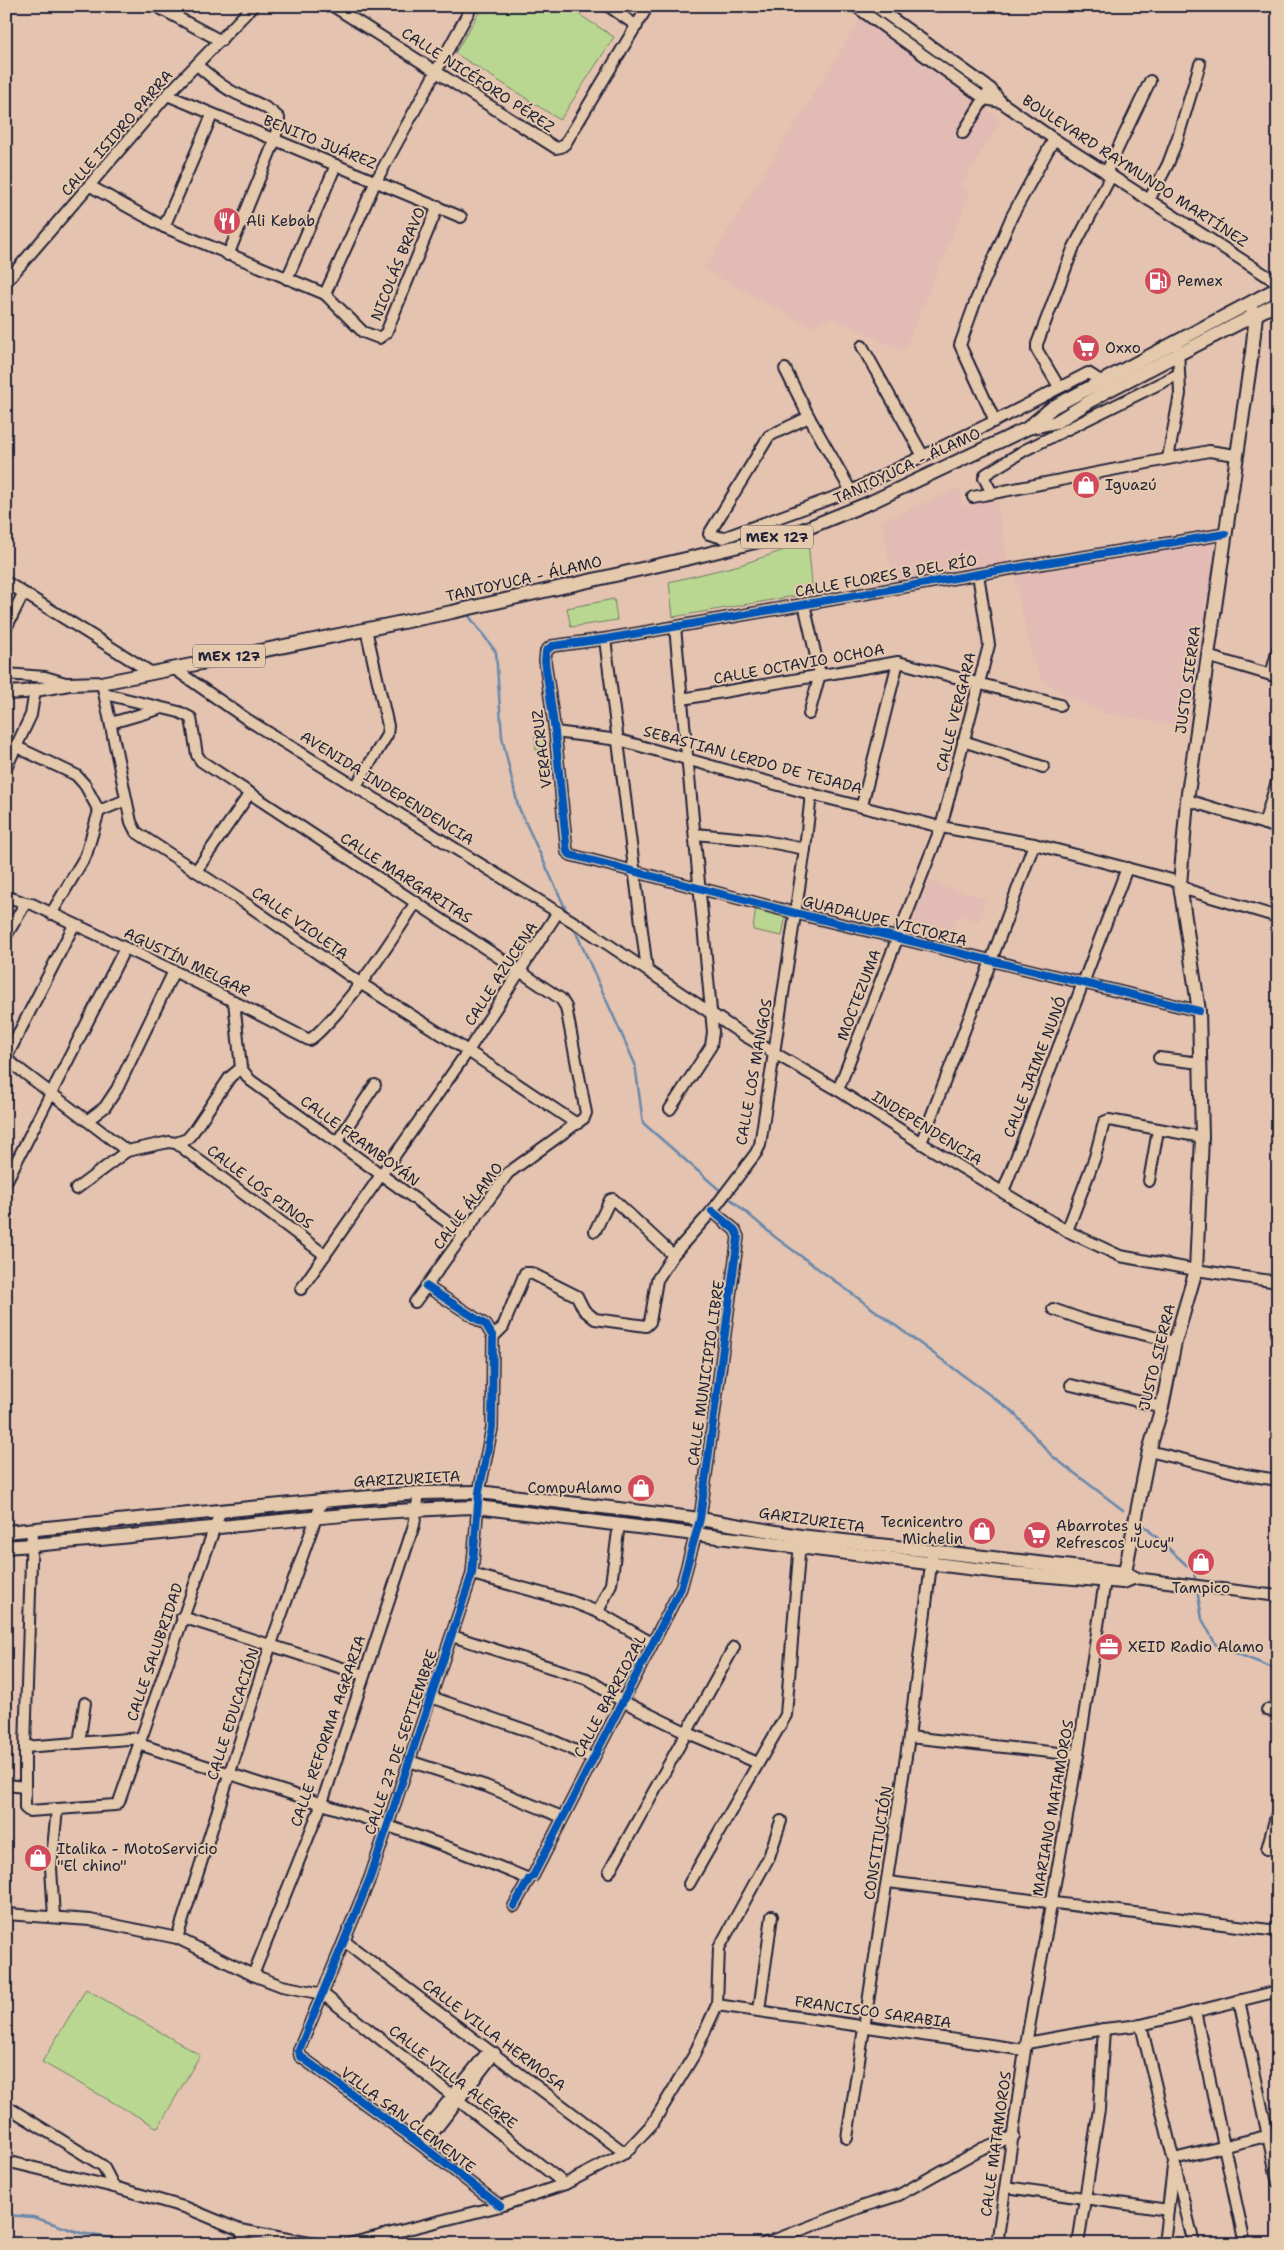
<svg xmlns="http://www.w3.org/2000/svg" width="1284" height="2250" font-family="'Shantell Sans',sans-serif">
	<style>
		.built { fill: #e2bbb4 }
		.green { fill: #b9d790; stroke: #6e7c66 }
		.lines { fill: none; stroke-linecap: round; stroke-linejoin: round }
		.stream { stroke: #6888ab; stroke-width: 2.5 }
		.minor-casing { stroke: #22223b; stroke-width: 14 }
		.major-casing { stroke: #22223b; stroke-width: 16 }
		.minor { stroke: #e5c9ac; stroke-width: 10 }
		.major { stroke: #e5c9ac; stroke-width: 12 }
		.cycleway-casing { stroke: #e5c9ac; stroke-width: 11 }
		.cycleway { stroke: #0057b8; stroke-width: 8 }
		.labels { text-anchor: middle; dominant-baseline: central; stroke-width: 4; stroke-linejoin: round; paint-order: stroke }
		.shield { fill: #e5c9ac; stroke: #5c545d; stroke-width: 1 }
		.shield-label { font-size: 14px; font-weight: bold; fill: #22223b }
		.street-label { font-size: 15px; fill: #22223b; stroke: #e5c9ac }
		.poi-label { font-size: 15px; fill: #22223b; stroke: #e5c9ac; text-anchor: start }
	</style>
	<rect width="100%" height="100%" fill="#e4c3b0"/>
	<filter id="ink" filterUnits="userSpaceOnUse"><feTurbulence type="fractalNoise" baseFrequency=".02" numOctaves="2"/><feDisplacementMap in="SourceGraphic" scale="10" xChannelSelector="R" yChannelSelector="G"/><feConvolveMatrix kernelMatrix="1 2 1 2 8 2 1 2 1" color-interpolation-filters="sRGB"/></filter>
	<g filter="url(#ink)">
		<g class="built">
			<polygon points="861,18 1001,120 962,184 970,194 904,351 831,318 812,328 704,269"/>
			<polygon points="960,488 963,506 997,500 1008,564 893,583 882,521"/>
			<polygon points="1219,541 1191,728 1104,713 1067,696 1043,680 1033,661 1014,575"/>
			<polygon points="929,881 986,899 978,921 958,915 948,942 909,930"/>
		</g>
		<g class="green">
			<polygon points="483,6 566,6 614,37 560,120 455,53"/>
			<polygon points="808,542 813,593 673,617 669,582 740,565"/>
			<polygon points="614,599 617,620 571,627 567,608"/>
			<polygon points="544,734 545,749 536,750 535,735"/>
			<polygon points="756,906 786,914 782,936 753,930"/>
			<polygon points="86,1989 200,2055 158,2128 42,2062"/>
		</g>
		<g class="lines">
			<g class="stream">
				<polyline points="454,594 461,606"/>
				<polyline points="466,612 496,652 502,737 518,806 568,914"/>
				<polyline points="574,928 635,1064 643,1123 723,1193"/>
				<polyline points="727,1196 775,1237 1013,1412 1052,1456 1123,1510"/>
				<polyline points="1140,1522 1194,1572 1196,1583"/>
				<polyline points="1197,1589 1202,1619 1216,1645 1278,1670"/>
				<polyline points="6,2215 33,2217 81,2233 145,2244"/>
			</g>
			<g class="minor-casing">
				<g id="minor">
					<polyline points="156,6 221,41"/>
					<polyline points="333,6 556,148 561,147 565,144 648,6"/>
					<polyline points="608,6 637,26"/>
					<polyline points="855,6 985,99 1001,102"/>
					<polyline points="875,6 991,89 1001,102 1054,139 1278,283"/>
					<polyline points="177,16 179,6"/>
					<path d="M197 65C209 75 220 86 235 93 251 101 266 105 279 118L275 140 228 255"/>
					<polyline points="167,95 461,217"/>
					<polyline points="963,133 987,94"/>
					<polyline points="1106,173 1150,81"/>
					<polyline points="90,186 164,227 325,294 363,332 379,338 386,333 438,206"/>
					<polyline points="1149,200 1168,164 1177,140 1200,64"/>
					<polyline points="164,227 212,115"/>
					<polyline points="287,279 336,165"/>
					<polyline points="6,282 167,95 253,6"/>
					<polyline points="325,294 376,181 472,6"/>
					<polyline points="862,346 923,456"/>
					<polyline points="785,369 809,417 851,491"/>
					<polyline points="1059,387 1037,350 1037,344 1073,249 1111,176"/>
					<polyline points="809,417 769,436 709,534 723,538 851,491 995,421 1088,373 1102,382 1104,386"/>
					<polyline points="995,421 960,345 976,300 1012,216 1054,139"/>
					<polyline points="1168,458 1180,394 1178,348"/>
					<polyline points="992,493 984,478 986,474 1025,450 1179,374"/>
					<polyline points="973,497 1209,451 1236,455"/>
					<polyline points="6,582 152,673"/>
					<polyline points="804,604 820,674 809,714"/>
					<polyline points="6,628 23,594"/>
					<polyline points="605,639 647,970"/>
					<polyline points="1207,656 1278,677"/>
					<polyline points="173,668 248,720 588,931 745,1036 838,1090 921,1143 1067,1231 1120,1256 1196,1270 1278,1282"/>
					<polyline points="6,674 45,677 69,684"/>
					<polyline points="1271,675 1278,649"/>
					<polyline points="103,688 131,822 136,832 245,903 360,983 468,1051 577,1124"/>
					<polyline points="105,694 179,712 191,718 197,755 201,761 521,972 561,999 566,1007 586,1113 584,1118 508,1173 415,1302"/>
					<polyline points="682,699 898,662 1060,705"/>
					<polyline points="111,723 159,709"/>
					<polyline points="555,732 619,740 811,794 941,827 1034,844 1172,880 1191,891 1278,917"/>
					<polyline points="963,741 1043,767"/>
					<polyline points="6,742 76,775 85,785 99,811"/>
					<polyline points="6,768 31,715 35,690"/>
					<polyline points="356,786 387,735 388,726 366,629"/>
					<polyline points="1187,800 1278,828"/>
					<polyline points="862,805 898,662"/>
					<polyline points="99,811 126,800"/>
					<polyline points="1264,824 1278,778"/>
					<polyline points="695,834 759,840 805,849"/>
					<polyline points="196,871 250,793"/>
					<path d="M6 898C16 897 22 904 32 904L174 971 309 1040C319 1034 326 1024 334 1016 365 981 391 942 416 902"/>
					<polyline points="51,914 86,855 99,811"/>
					<polyline points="6,936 25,904"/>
					<polyline points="234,1001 241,1068"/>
					<polyline points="1199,1011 795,913 571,855 567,852 555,732 545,661 546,651 552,646 605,639 978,574 1225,534"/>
					<polyline points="6,1058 74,925"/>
					<polyline points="1159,1058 1200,1063"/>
					<polyline points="6,1059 127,1151"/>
					<polyline points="241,1068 250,1080 465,1235"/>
					<polyline points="838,1090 941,827 989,645 978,574"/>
					<polyline points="670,1109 711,1046 713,1032 675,627"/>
					<polyline points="88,1120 105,1107 117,1089 174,971"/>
					<polyline points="337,1142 375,1085"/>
					<polyline points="176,1143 187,1139 193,1132 230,1077 241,1068"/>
					<polyline points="921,1143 991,961 1034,844"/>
					<polyline points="1149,1181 1158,1130"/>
					<polyline points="6,1182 125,948"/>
					<polyline points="76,1189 127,1151 169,1142 176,1143 325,1255"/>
					<polyline points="1003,1192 1127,868"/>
					<polyline points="595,1231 610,1200 613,1199 673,1255"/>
					<polyline points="1067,1231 1095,1157 1104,1122 1109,1120 1202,1137"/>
					<polyline points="426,1286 486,1325 493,1337 492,1428 479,1492 472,1574 370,1878 299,2050 300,2056 416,2141 500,2206"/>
					<polyline points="301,1289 468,1051 558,912"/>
					<polyline points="1053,1309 1087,1321 1175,1342"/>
					<polyline points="493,1337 503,1327 525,1273 531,1273 577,1296 584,1310 595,1319 646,1326 650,1322 657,1280 673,1255 712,1211 756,1153 760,1145 805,849 811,794"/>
					<polyline points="1071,1385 1162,1407"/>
					<polyline points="1149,1451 1246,1475 1278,1480"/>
					<polyline points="32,1530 25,1747 25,1808 29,1811 115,1805 119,1802 220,1512"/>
					<polyline points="472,1574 570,1601 598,1612 652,1643"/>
					<polyline points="1135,1578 1278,1596"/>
					<polyline points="598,1612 611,1584 619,1524"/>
					<polyline points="182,1617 364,1675"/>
					<polyline points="452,1636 587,1679 622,1701 686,1732 758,1763"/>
					<polyline points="431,1697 540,1735 592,1758"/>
					<polyline points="1267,1710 1278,1712"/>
					<polyline points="909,1737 1078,1755"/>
					<polyline points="79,1743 85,1703"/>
					<path d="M139 1744C269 1788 402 1826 529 1879"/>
					<polyline points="25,1747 141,1738"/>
					<polyline points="409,1761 486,1786 562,1817"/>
					<polyline points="6,1785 25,1787"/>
					<polyline points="1267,1849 1278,1809"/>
					<polyline points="609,1872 734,1647"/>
					<polyline points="888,1882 1278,1931"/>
					<polyline points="689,1884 786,1715 800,1542"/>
					<polyline points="514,1906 529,1879 533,1876 681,1588 700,1519 738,1237 735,1230 712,1211"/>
					<polyline points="6,1914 90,1920 177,1938 253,1975 282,1986 323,1994 565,2184"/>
					<polyline points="54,1917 51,1868 57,1809"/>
					<polyline points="177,1938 271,1644 322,1501"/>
					<polyline points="344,1941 625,2153"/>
					<polyline points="253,1975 322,1803 414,1525 419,1493"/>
					<polyline points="1239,2000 1278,2183"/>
					<polyline points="717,2005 1025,2050"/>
					<polyline points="759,2010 772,1916"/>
					<polyline points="1195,2011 1245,2244"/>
					<polyline points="1141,2025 1194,2244"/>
					<polyline points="1027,2043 1104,2029 1141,2025 1278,1991"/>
					<polyline points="6,2106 103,2166 114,2187"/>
					<polyline points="847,2138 909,1737 932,1557"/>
					<polyline points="416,2141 484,2056"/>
					<polyline points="423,2146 495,2053"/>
					<polyline points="1174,2159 1278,2133"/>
					<polyline points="6,2161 114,2187 187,2208 240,2230 315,2244"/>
					<polyline points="1006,2187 1168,2210"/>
					<polyline points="240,2230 248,2244"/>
					<polyline points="348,2244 500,2206 565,2184 625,2153 653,2123 694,2055 717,2005 719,1948 769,1857 781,1821"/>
					<polyline points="764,2244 861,2207 899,2195 981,2149 1014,2136"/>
					<polyline points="997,2244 1025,2050 1078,1755 1106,1574"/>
					<polyline points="1078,2244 1099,2109 1104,2029"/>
					<polyline points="1164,2244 1173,2167"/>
				</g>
			</g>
			<g class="major-casing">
				<g id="major">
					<polyline points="1030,426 1053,407 1278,288"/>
					<polyline points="6,693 24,692 69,684 101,683 152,673 452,612 690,558 800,531 869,503 1028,428 1056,422 1107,391 1278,303"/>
					<polyline points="6,1532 322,1501 419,1493 479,1492 700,1519 800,1536 1125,1573 1135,1578"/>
					<path d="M6 1547C163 1536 319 1512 477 1507L1000 1572 1123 1582 1131 1579"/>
					<polyline points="1123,1582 1149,1451 1162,1407 1175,1342 1196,1270 1202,1137 1199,1011 1180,885 1187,800 1252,352 1256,315 1249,305"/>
				</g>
			</g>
			<use href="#minor" class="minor"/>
			<use href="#major" class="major"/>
			<g class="cycleway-casing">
				<g id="cycleway">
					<polyline points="1199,1011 795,913 571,855 567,852 555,732 545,661 546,651 552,646 605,639 978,574 1225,534"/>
					<polyline points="426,1286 486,1325 493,1337 492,1428 479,1492 472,1574 370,1878 299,2050 300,2056 416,2141 500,2206"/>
					<polyline points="514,1906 529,1879 533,1876 681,1588 700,1519 738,1237 735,1230 712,1211"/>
				</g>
			</g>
			<use href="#cycleway" class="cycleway"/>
		</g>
	</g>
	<defs>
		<g id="restaurant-disc" transform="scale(1.4375)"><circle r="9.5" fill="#d1495b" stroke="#e5c9ac"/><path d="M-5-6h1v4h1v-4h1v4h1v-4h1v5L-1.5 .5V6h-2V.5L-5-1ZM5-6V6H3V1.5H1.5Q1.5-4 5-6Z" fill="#fff"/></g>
		<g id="fuel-disc" transform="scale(1.4375)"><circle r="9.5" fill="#d1495b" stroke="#e5c9ac"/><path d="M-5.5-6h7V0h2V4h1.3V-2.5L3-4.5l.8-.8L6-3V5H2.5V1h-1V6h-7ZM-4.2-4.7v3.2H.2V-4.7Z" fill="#fff"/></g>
		<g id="supermarket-disc" transform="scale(1.4375)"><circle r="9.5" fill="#d1495b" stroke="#e5c9ac"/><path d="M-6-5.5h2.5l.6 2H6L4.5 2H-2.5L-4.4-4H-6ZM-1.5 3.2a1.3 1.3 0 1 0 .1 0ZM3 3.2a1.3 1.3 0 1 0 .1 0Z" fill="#fff"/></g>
		<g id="shop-disc" transform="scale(1.4375)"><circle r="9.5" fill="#d1495b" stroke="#e5c9ac"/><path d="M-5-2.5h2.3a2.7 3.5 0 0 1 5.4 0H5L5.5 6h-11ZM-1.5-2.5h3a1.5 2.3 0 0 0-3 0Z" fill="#fff"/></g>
		<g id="office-disc" transform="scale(1.4375)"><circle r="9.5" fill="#d1495b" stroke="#e5c9ac"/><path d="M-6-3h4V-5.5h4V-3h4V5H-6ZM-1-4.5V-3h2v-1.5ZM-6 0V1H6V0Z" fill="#fff"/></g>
	</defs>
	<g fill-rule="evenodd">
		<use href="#restaurant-disc" x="227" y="221"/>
		<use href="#fuel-disc" x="1158" y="281"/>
		<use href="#supermarket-disc" x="1086" y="348"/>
		<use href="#shop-disc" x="1086" y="485"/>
		<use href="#shop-disc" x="641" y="1488"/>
		<use href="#shop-disc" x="982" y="1531"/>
		<use href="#supermarket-disc" x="1037" y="1535"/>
		<use href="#shop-disc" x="1201" y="1562"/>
		<use href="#office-disc" x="1109" y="1647"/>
		<use href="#shop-disc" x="38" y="1858"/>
	</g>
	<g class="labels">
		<g class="shield">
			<rect x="741" y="525.5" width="72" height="23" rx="4"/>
			<rect x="193" y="644.5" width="72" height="23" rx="4"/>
		</g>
		<g class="shield-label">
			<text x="777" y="537">MEX 127</text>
			<text x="229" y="656">MEX 127</text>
		</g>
		<g class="street-label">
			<text transform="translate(478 80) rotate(33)">CALLE NICÉFORO PÉREZ</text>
			<text transform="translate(117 133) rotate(-49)">CALLE ISIDRO PARRA</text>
			<text transform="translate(320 142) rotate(22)">BENITO JUÁREZ</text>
			<text transform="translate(1135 171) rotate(33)">BOULEVARD RAYMUNDO MARTÍNEZ</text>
			<text transform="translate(398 264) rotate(-68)">NICOLÁS BRAVO</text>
			<text transform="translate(907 466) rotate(-25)">TANTOYUCA - ÁLAMO</text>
			<text transform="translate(886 576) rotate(-10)">CALLE FLORES B DEL RÍO</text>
			<text transform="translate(524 579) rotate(-13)">TANTOYUCA - ÁLAMO</text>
			<text transform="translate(799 664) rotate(-10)">CALLE OCTAVIO OCHOA</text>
			<text transform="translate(1188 680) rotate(-82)">JUSTO SIERRA</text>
			<text transform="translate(956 712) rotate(-76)">CALLE VERGARA</text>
			<text transform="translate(542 749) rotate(-97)">VERACRUZ</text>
			<text transform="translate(753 760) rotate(15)">SEBASTIAN LERDO DE TEJADA</text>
			<text transform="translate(387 788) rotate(32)">AVENIDA INDEPENDENCIA</text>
			<text transform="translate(406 878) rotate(33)">CALLE MARGARITAS</text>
			<text transform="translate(885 921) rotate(14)">GUADALUPE VICTORIA</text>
			<text transform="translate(300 923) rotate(35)">CALLE VIOLETA</text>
			<text transform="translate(187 962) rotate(26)">AGUSTÍN MELGAR</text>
			<text transform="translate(501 974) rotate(-57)">CALLE AZUCENA</text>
			<text transform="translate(859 995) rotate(-69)">MOCTEZUMA</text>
			<text transform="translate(1035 1067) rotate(-69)">CALLE JAIME NUNÓ</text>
			<text transform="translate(754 1072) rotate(-80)">CALLE LOS MANGOS</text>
			<text transform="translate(927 1128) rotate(32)">INDEPENDENCIA</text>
			<text transform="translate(360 1141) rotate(36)">CALLE FRAMBOYÁN</text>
			<text transform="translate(260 1187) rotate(37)">CALLE LOS PINOS</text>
			<text transform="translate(468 1206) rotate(-53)">CALLE ÁLAMO</text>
			<text transform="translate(1157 1357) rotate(-76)">JUSTO SIERRA</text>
			<text transform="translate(706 1373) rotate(-82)">CALLE MUNICIPIO LIBRE</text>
			<text transform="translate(407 1479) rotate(-3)">GARIZURIETA</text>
			<text transform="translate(812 1520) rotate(8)">GARIZURIETA</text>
			<text transform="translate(155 1652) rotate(-71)">CALLE SALUBRIDAD</text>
			<text transform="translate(610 1696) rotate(-62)">CALLE BARRIOZAL</text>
			<text transform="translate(233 1714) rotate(-72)">CALLE EDUCACIÓN</text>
			<text transform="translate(328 1731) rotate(-71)">CALLE REFORMA AGRARIA</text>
			<text transform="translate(401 1742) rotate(-71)">CALLE 27 DE SEPTIEMBRE</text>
			<text transform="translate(1053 1808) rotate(-80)">MARIANO MATAMOROS</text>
			<text transform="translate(878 1843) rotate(-81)">CONSTITUCIÓN</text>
			<text transform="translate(873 2012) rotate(8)">FRANCISCO SARABIA</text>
			<text transform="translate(494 2035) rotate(37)">CALLE VILLA HERMOSA</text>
			<text transform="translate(453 2077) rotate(38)">CALLE VILLA ALEGRE</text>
			<text transform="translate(408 2120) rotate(37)">VILLA SAN CLEMENTE</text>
			<text transform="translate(996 2144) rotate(-82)">CALLE MATAMOROS</text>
		</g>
		<g class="poi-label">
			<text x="246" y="221">Ali Kebab</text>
			<text x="1177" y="281">Pemex</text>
			<text x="1105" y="348">Oxxo</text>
			<text x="1105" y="485">Iguazú</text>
			<text x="622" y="1488" text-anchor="end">CompuAlamo</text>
			<text x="963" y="1522" text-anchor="end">Tecnicentro<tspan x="963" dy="17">Michelin</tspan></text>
			<text x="1056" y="1526">Abarrotes y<tspan x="1056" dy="17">Refrescos "Lucy"</tspan></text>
			<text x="1201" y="1588" text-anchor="middle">Tampico</text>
			<text x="1128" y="1647">XEID Radio Alamo</text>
			<text x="57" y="1849">Italika - MotoServicio<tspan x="57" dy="17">"El chino"</tspan></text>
		</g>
	</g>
	<rect width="1284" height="2250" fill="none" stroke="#e5c9ac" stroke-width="25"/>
	<rect x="12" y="12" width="1259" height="2225" fill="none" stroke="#22223b" stroke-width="2" filter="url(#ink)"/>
</svg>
